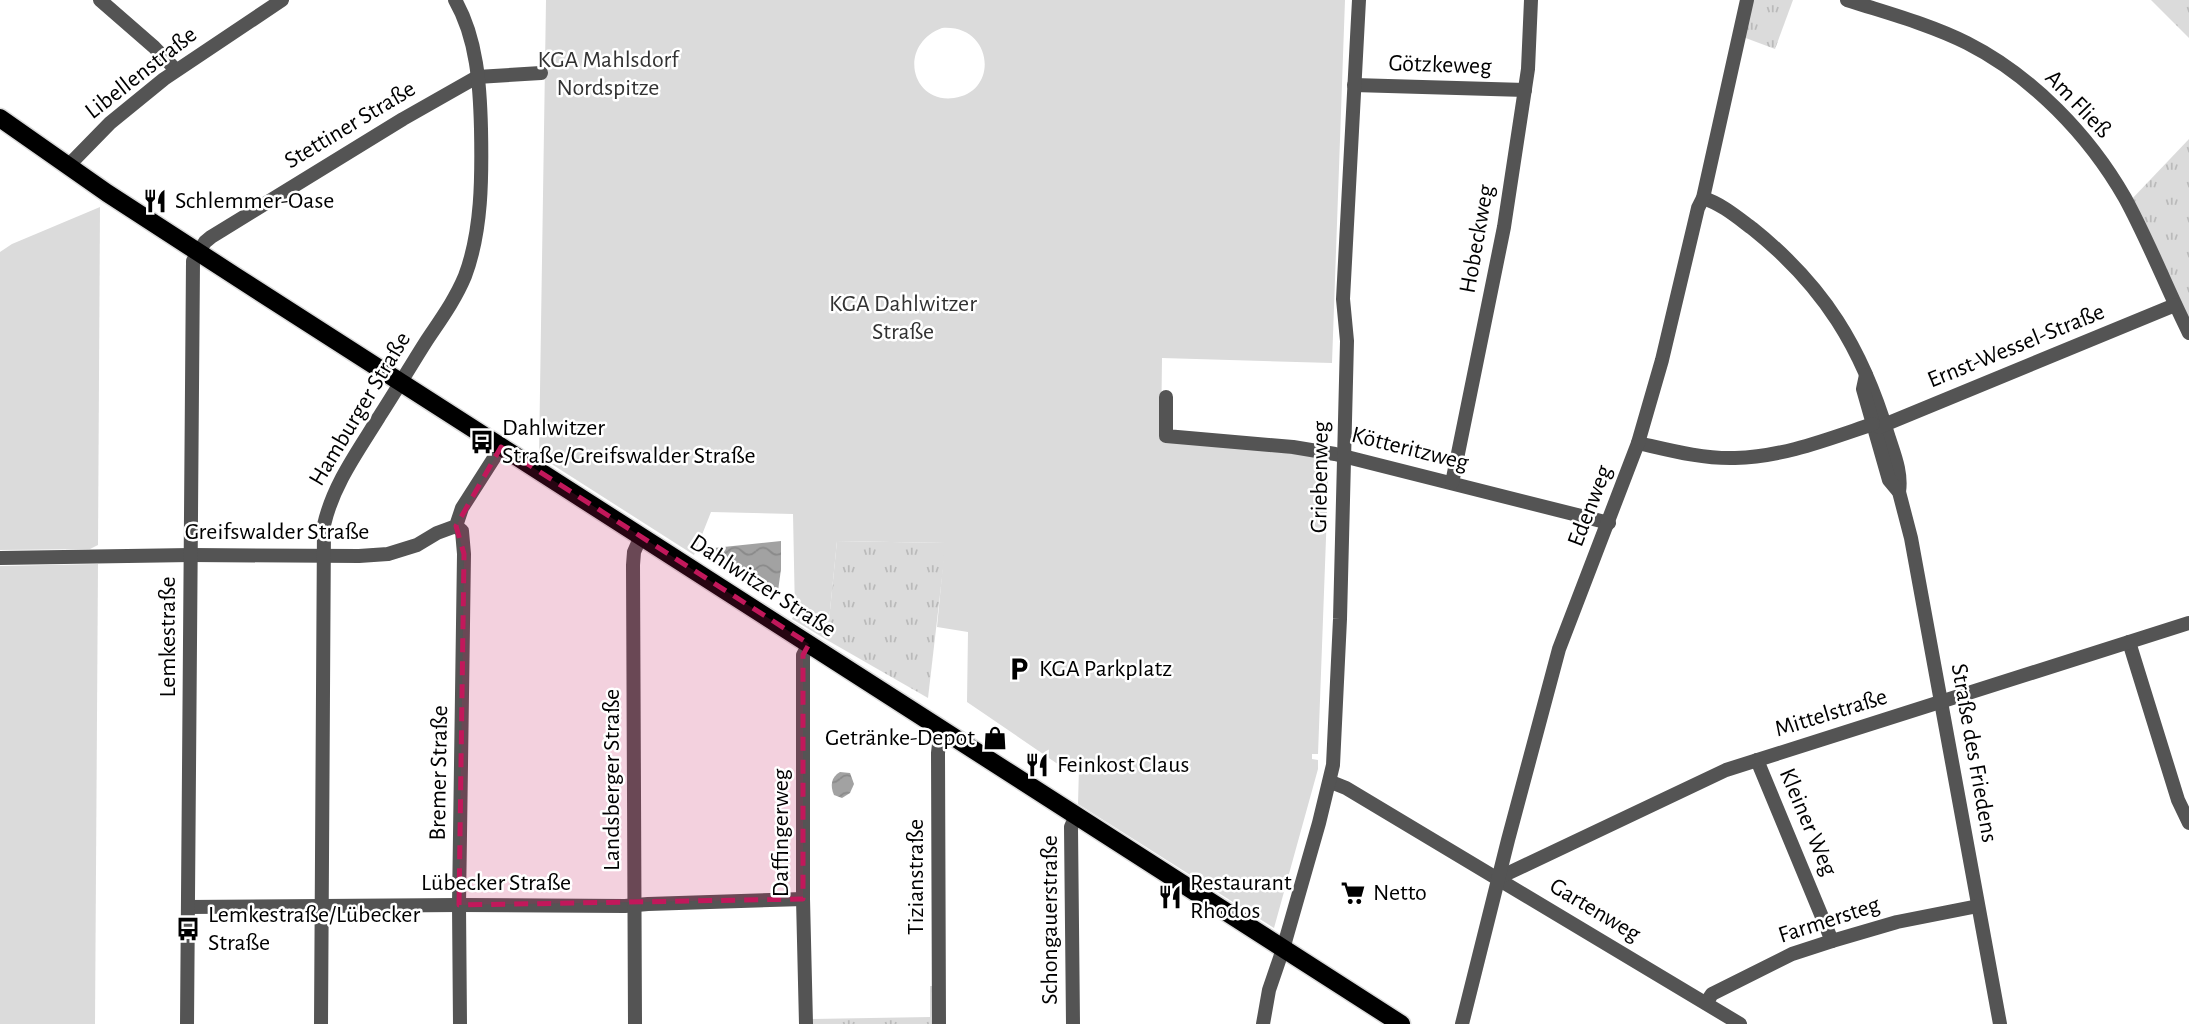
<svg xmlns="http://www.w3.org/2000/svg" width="2189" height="1024" font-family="'Alegreya Sans',sans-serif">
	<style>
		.grass { fill: url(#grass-tufts) }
		.garden { fill: #dbdbdb; fill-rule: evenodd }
		.water { fill: url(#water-waves) }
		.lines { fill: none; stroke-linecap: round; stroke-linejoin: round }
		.major-casing { stroke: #dbdbdb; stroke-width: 21 }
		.minor { stroke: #545454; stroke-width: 14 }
		.major { stroke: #000; stroke-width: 18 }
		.marked { fill: #c2185b; fill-opacity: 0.2; stroke: #c2185b; stroke-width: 5; stroke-dasharray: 14 9; stroke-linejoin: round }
		.labels { text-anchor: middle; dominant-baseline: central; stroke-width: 5; stroke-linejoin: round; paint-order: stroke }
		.park-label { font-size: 24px; fill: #323232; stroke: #fff }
		.street-label { font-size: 24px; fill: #000; stroke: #fff }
		.poi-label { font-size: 24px; fill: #000; stroke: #fff; text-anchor: start }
	</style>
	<defs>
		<pattern id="grass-tufts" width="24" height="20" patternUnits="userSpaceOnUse" patternTransform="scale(1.75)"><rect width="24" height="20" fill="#dbdbdb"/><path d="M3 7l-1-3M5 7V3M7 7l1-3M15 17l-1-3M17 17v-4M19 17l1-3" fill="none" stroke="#bababa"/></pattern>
		<pattern id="water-waves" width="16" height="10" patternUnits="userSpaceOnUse" patternTransform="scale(1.75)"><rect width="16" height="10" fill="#a2a2a2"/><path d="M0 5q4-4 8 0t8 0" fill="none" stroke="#8a8a8a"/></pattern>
	</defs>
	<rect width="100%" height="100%" fill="#fff"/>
	<g class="grass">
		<polygon points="1753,0 1793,0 1775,49 1743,37"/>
		<polygon points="2151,0 2189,0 2189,38"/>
		<polygon points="2189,139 2189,321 2130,201"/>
		<polygon points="837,541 946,543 928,698 827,640"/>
		<polygon points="930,986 937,986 937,1024 809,1024 812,1019 930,1017"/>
	</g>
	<g class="garden">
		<path d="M546 0H1345L1332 363 1162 358 1161 441 1329 457 1318 754H1312V759L1318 760V769L1274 928 1078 804 1079 767 1066 762 1065 769 967 702 968 632 937 627 945 543 837 541 827 640 792 619 795 613 793 514 711 512 694 555 539 456ZM942 28C993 24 1000 92 954 98 911 104 897 45 942 28Z"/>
		<polygon points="100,207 98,545 90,549 0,550 0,252 12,244"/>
		<polygon points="98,564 95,1024 0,1024 0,566"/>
	</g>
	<g class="water">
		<polygon points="781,541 781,569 778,591 713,551 714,548"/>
		<path d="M840 772 850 773 854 784 850 793 842 798 834 795C830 786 831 777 840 772Z"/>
	</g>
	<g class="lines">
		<g class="major-casing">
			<polyline id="major" points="0,118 107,193 235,276 1401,1024"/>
		</g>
		<g class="minor">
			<polyline points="100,0 154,47 176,70"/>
			<path d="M1847 0C1887 13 1929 24 1967 43 2032 76 2089 135 2125 198 2149 242 2167 289 2189 333"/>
			<polyline points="1354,85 1525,90"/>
			<polyline points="68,166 110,123 164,79 282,0"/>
			<path d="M1703 198C1722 204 1738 218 1753 229 1824 286 1862 348 1888 435 1894 454 1902 472 1899 492"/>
			<polyline points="1866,375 1863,389 1889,480 1899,492 1911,538 2000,1024"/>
			<polyline points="1166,397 1166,436 1293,447 1335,454 1609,523"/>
			<polyline points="1879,427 2175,305"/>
			<path d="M1638 443C1669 450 1702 459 1735 458 1783 457 1828 439 1873 424"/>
			<polyline points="1452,483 1504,227 1528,69 1531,0"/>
			<polyline points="456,526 462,531 464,554 459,905 460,1024"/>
			<polyline points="0,558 191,555 359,556 388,554 417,545 437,533 456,526 462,508 501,447"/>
			<polyline points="2129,642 2178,800 2189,823"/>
			<polyline points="1757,760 1832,941"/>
			<polyline points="1331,782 1346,788 1740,1024"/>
			<polyline points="1498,878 1726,770 2189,623"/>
			<polyline points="188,907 459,905 625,906 648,904 803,899"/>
			<polyline points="1706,1003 1712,994 1792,954 1832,941 1897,922 1978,906"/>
			<polyline points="187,1024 193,261 205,242 211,237 403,119 477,77 541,73"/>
			<path d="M321 1024 324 525C333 485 358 451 379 417 396 391 411 365 427 340 441 319 455 300 465 276 482 231 482 177 481 129 480 86 477 38 455 0"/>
			<polyline points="635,1024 633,565 634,552 641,536"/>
			<polyline points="806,1024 803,899 803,655 809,644"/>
			<polyline points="939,1024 938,753 939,744 946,732"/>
			<polyline points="1073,1024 1071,827 1076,816"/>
			<polyline points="1263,1024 1269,990 1283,949 1319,823 1333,765 1340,619 1347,341 1343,299 1359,0"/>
			<polyline points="1462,1024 1508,840 1559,649 1638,443 1662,360 1698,208 1703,198 1747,0"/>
		</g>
		<use href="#major" class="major"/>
	</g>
	<path class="marked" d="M501 447 809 644 803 655V899L459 905 464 554 456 526Z"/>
	<defs>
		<g id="restaurant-bare" transform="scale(1.89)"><path d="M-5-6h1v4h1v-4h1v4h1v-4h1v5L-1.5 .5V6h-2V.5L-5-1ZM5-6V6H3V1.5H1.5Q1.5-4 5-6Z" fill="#000" stroke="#fff" stroke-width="2.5" paint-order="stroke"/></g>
		<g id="bus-bare" transform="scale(1.89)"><path d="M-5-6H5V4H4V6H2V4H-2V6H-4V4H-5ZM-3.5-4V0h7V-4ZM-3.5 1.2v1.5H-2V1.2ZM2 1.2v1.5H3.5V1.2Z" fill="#000" stroke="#fff" stroke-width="2.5" paint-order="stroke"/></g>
		<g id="parking-bare" transform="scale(1.89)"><path d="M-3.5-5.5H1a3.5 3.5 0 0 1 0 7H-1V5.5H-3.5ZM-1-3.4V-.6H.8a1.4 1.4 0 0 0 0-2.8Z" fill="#000" stroke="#fff" stroke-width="2.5" paint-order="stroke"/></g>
		<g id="shop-bare" transform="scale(1.89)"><path d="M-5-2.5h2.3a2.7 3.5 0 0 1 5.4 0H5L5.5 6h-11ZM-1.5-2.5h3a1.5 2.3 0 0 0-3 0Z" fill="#000" stroke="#fff" stroke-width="2.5" paint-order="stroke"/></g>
		<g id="supermarket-bare" transform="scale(1.89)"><path d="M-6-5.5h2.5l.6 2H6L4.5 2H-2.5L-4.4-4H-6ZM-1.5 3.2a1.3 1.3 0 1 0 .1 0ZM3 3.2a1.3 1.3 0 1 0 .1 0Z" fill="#000" stroke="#fff" stroke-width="2.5" paint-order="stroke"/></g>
	</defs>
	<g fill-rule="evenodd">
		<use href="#restaurant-bare" x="155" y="201"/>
		<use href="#bus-bare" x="482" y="442"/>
		<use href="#parking-bare" x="1019" y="669"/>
		<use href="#shop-bare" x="995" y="738"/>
		<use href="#restaurant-bare" x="1037" y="765"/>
		<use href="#supermarket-bare" x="1353" y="893"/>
		<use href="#restaurant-bare" x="1170" y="897"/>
		<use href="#bus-bare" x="188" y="929"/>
	</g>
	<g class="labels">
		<g class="park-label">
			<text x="608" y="60">KGA Mahlsdorf<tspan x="608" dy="28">Nordspitze</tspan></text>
			<text x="903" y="304">KGA Dahlwitzer<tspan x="903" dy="28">Straße</tspan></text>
		</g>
		<g class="street-label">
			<text transform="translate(1440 65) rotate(2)">Götzkeweg</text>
			<text transform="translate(141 73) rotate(-38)">Libellenstraße</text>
			<text transform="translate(2078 104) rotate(46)">Am Fließ</text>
			<text transform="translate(350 125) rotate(-31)">Stettiner Straße</text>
			<text transform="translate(1477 239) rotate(-80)">Hobeckweg</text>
			<text transform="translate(2016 346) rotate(-22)">Ernst-Wessel-Straße</text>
			<text transform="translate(360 409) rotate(-59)">Hamburger Straße</text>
			<text transform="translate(1410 449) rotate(14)">Kötteritzweg</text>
			<text transform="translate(1320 477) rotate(-89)">Griebenweg</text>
			<text transform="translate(1590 506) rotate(-69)">Edenweg</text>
			<text x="277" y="532">Greifswalder Straße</text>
			<text transform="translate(763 586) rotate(33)">Dahlwitzer Straße</text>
			<text transform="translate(168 637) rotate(-90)">Lemkestraße</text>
			<text transform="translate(1831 713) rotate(-17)">Mittelstraße</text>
			<text transform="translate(1974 753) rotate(80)">Straße des Friedens</text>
			<text transform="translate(439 773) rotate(-89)">Bremer Straße</text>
			<text transform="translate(612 780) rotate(-90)">Landsberger Straße</text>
			<text transform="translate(1808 822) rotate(67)">Kleiner Weg</text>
			<text transform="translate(781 833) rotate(-90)">Daffingerweg</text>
			<text transform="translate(916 877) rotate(-90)">Tizianstraße</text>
			<text x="496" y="883">Lübecker Straße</text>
			<text transform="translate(1595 910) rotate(31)">Gartenweg</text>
			<text transform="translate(1050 920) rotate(-90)">Schongauerstraße</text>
			<text transform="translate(1829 920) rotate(-18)">Farmersteg</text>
		</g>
		<g class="poi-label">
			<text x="175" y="201">Schlemmer-Oase</text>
			<text x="502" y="428">Dahlwitzer<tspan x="502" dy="28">Straße/Greifswalder Straße</tspan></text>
			<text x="1039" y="669">KGA Parkplatz</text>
			<text x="975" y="738" text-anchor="end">Getränke-Depot</text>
			<text x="1057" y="765">Feinkost Claus</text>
			<text x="1190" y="883">Restaurant<tspan x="1190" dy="28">Rhodos</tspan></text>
			<text x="1373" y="893">Netto</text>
			<text x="208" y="915">Lemkestraße/Lübecker<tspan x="208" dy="28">Straße</tspan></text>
		</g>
	</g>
</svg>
